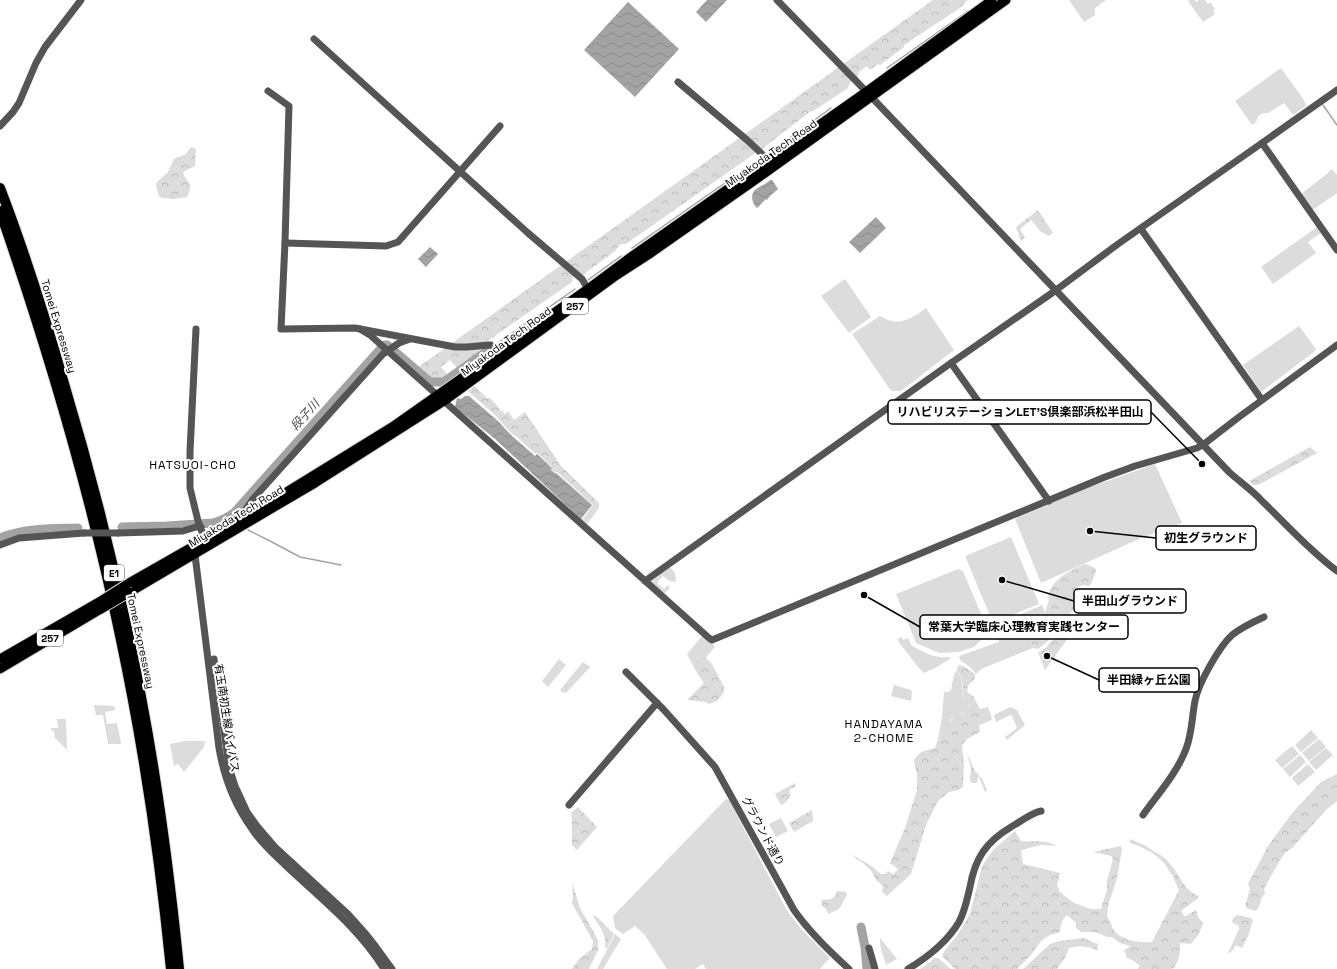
<svg xmlns="http://www.w3.org/2000/svg" width="1337" height="969" font-family="'Space Grotesk','Noto Sans JP',sans-serif">
	<style>
		.grass { fill: #dcdcdc }
		.forest { fill: url(#forest-crowns) }
		.water { fill: url(#water-waves) }
		.lines { fill: none; stroke-linecap: round; stroke-linejoin: round }
		.stream { stroke: #a3a3a3; stroke-width: 1.5 }
		.river { stroke: #a3a3a3; stroke-width: 9 }
		.trunk-casing { stroke: #dbdbdb; stroke-width: 11 }
		.motorway-casing { stroke: #dbdbdb; stroke-width: 12 }
		.tertiary { stroke: #555; stroke-width: 7 }
		.trunk { stroke: #000; stroke-width: 9 }
		.motorway { stroke: #000; stroke-width: 10 }
		.trunk-bridge-casing { stroke: #dbdbdb; stroke-width: 11; stroke-linecap: butt }
		.tertiary-bridge { stroke: #555; stroke-width: 7 }
		.trunk-bridge { stroke: #000; stroke-width: 9 }
		.labels { text-anchor: middle; dominant-baseline: central; stroke-width: 4; stroke-linejoin: round; paint-order: stroke }
		.shield { fill: #fff; stroke: #4c4c4c; stroke-width: 1 }
		.shield-label { font-size: 10px; font-weight: bold; fill: #000 }
		.street-label { font-size: 11px; fill: #000; stroke: #fff }
		.water-label { font-size: 12px; font-style: italic; fill: #444; stroke: #fff }
		.neighbourhood-label { font-size: 12px; letter-spacing: 1px; fill: #000; stroke: #fff }
		.leader { fill: none; stroke: #000; stroke-width: 1.5 }
		.callout-dot { fill: #000; stroke: #fff; stroke-width: 1.5 }
		.callout { fill: #fff; stroke: #000; stroke-width: 1.5 }
		.callout-label { font-size: 12px; text-anchor: middle; font-weight: bold; fill: #000 }
	</style>
	<defs>
		<pattern id="forest-crowns" width="20" height="18" patternUnits="userSpaceOnUse"><rect width="20" height="18" fill="#dcdcdc"/><path d="M2 6a3 3 0 1 1 6 0M12 15a3 3 0 1 1 6 0" fill="none" stroke="#bbb"/></pattern>
		<pattern id="water-waves" width="16" height="10" patternUnits="userSpaceOnUse"><rect width="16" height="10" fill="#a3a3a3"/><path d="M0 5q4-4 8 0t8 0" fill="none" stroke="#8b8b8b"/></pattern>
	</defs>
	<rect width="100%" height="100%" fill="#fff"/>
	<g class="grass">
		<polygon points="1069,0 1106,0 1095,8 1095,15 1084,22"/>
		<polygon points="1190,0 1195,0 1196,2 1199,0 1205,0 1208,4 1210,2 1215,9 1213,11 1215,14 1203,22 1188,1"/>
		<polygon points="1281,68 1304,100 1306,106 1293,115 1284,103 1268,113 1263,113 1258,116 1256,122 1252,125 1235,101"/>
		<polygon points="1332,169 1337,175 1337,193 1314,209 1312,209 1301,194 1328,173 1328,172"/>
		<polygon points="1317,227 1321,233 1308,242 1316,253 1273,284 1261,267"/>
		<polygon points="845,279 871,317 849,333 821,296"/>
		<path d="M926 308 954 350 901 391H892L889 388 852 334 880 316C883 317 887 320 891 321 904 324 917 315 926 308Z"/>
		<polygon points="1299,326 1316,349 1315,351 1261,392 1243,365"/>
		<polygon points="1155,464 1182,523 1139,539 1041,583 1015,519 1082,490"/>
		<polygon points="1011,537 1039,604 993,623 965,556"/>
		<polygon points="669,568 671,568 675,573 676,580 675,582 669,581 663,576 658,581 658,584 664,589 668,585 669,586 669,589 664,594 651,582"/>
		<polygon points="958,569 963,571 989,633 974,647 959,652 939,653 916,643 896,594"/>
		<polygon points="1042,605 1045,612 1044,616 1035,621 1030,641 1033,648 981,669 976,674 970,667 961,661 959,656 999,642 993,625 999,623 1001,627 1005,629 1008,624 1004,621"/>
		<polygon points="702,636 710,643 712,643 715,647 707,656 706,659 705,657 697,668 697,673 687,654"/>
		<path d="M902 637 903 640 908 638 912 646C924 652 935 659 949 657L950 659 935 668 924 673C916 666 912 658 905 650 902 646 899 643 897 639Z"/>
		<polygon points="559,659 566,665 548,687 542,681"/>
		<polygon points="583,662 590,667 566,693 564,692 563,693 560,690"/>
		<path d="M958 669C958 672 960 675 961 678 965 691 958 693 970 704L967 711 951 719 938 739 942 717 944 692H948L951 690 954 674Z"/>
		<polygon points="894,685 911,690 912,692 911,701 891,696"/>
		<polygon points="94,705 114,706 115,710 105,712 107,724 117,723 121,743 120,744 108,744 103,715 96,715"/>
		<polygon points="1010,707 1017,710 1025,725 1007,740 1005,737 1017,728 1012,716 1010,715 996,722 994,715"/>
		<polygon points="57,719 65,719 66,720 67,750 55,738 54,732 50,728 58,728"/>
		<polygon points="1311,730 1318,738 1301,752 1295,745"/>
		<polygon points="1319,739 1326,747 1309,761 1302,753"/>
		<polygon points="185,741 205,741 204,747 184,772 178,764 174,766 170,744"/>
		<polygon points="1292,746 1299,754 1282,768 1275,760"/>
		<polygon points="1326,748 1333,755 1316,770 1309,762"/>
		<polygon points="1300,755 1306,762 1290,777 1283,769"/>
		<polygon points="1308,764 1315,772 1298,786 1292,778"/>
		<polygon points="726,799 729,800 786,909 801,929 830,958 820,969 706,969 703,964 695,969 667,969 644,934 635,926 623,934 615,928 613,916"/>
		<polygon points="781,818 788,831 776,837 769,824"/>
		<path d="M1130 839 1144 845 1165 858 1175 870 1176 872 1173 876C1170 873 1167 867 1164 863 1155 853 1143 847 1130 843Z"/>
		<polygon points="615,934 621,939 603,969 597,969"/>
		<path d="M880 938 897 959 886 965C884 956 879 947 880 938Z"/>
	</g>
	<g class="forest">
		<polygon points="933,0 968,0 963,4 963,6 904,45 904,47 880,65 878,64 870,70 867,66 859,72 858,76 850,83 848,88 812,112 811,111 762,149 759,149 754,154 626,244 621,244 617,248 615,251 584,274 573,275 572,282 489,340 478,352 457,368 450,360 441,367 448,375 442,380 431,380 417,368"/>
		<path d="M192 147 196 149 195 166 183 172C186 184 195 181 187 197L173 199 162 198 159 196 156 186 157 182 168 172 174 159 186 154 190 148Z"/>
		<path d="M1038 210 1053 233 1049 236 1040 231 1031 220 1020 229 1025 237 1021 241C1018 236 1019 232 1016 227Z"/>
		<polygon points="475,386 487,398 490,398 501,410 495,415 468,391"/>
		<polygon points="502,410 505,414 508,411 514,420 525,412 561,466 599,503 599,508 587,524 582,520 593,505 557,472 555,472 552,470 552,467 537,453 535,454 517,437 511,433 495,415"/>
		<polygon points="1310,447 1317,453 1258,485 1253,485 1249,481"/>
		<path d="M1085 564 1095 568 1096 571 1092 582 1089 586 1084 585 1079 586 1076 588 1074 593 1073 609 1065 625 1061 632 1051 637 1048 641 1038 649 1033 648 1030 641V626L1044 616 1049 600C1045 583 1072 569 1085 564Z"/>
		<polygon points="1165,588 1170,589 1172,593 1162,608 1161,608 1152,601 1153,598 1152,595 1155,593 1158,595"/>
		<polygon points="1067,635 1071,637 1070,639 1068,638 1045,670 1038,652 1046,648 1051,641"/>
		<polygon points="701,657 705,657 712,664 724,687 724,692 717,701 709,704 705,702 688,700 688,699 704,683 697,673 697,662"/>
		<path d="M959 665 965 667 975 674V678L968 686 967 691 968 693 973 696 980 709 988 707 991 715 992 720 979 725 980 732 967 739 962 745 964 764 963 787 959 790 949 792 938 801 926 825 911 874 887 896 882 892 883 886 876 880 872 872 868 867 850 854 870 865 881 874H885L888 871 893 874 897 871 898 869 890 863 905 828 917 790V774L914 762 915 758 921 752 935 748C938 738 943 727 951 720 958 713 965 717 970 705 958 692 966 690 961 677 960 674 958 671 957 668Z"/>
		<polygon points="967,753 975,771 982,779 987,790 985,792 979,777 978,777 977,783 971,783 970,778 971,768"/>
		<polygon points="1337,774 1337,801 1327,809 1292,848 1284,854 1272,874 1264,889 1265,894 1262,897 1258,909 1255,911 1247,908 1245,906 1250,889 1248,884 1268,846 1293,812 1321,782"/>
		<path d="M795 783 796 786 789 790 791 795C790 798 785 804 781 805L775 794Z"/>
		<polygon points="578,807 597,827 577,850 572,845 572,820 571,813"/>
		<polygon points="812,810 813,821 794,832 789,823"/>
		<path d="M1015 831 1021 841C1031 842 1048 839 1057 846L1041 845 1021 850 1023 864 1060 873 1057 885 1060 892 1074 903 1091 909H1101L1107 890V881L1113 859 1111 856 1093 852 1121 846 1122 850 1117 878 1108 906 1107 917C1111 921 1111 925 1113 929 1121 941 1139 943 1152 942L1179 890 1173 877 1176 872 1175 870C1181 879 1186 891 1198 896V899L1194 901 1181 911 1184 916H1186L1196 910 1198 917 1203 923 1199 934 1191 944 1180 943C1181 952 1179 960 1174 968L1170 969H1138L1140 966 1134 961 1127 958 1124 950 1130 947V946L1120 943 1112 937H1107L1096 932H1081L1076 928V923L1067 915C1061 920 1061 925 1060 932L1050 935 1042 940 1030 956 1017 969H955L942 956 945 950 956 937 963 926 970 914 982 866 993 850Z"/>
		<polygon points="572,882 580,908 598,940 598,950 589,969 572,969 579,959 592,949 593,941 572,903 573,896"/>
		<path d="M837 891 846 892 847 895 839 909 828 914 826 909 822 906 821 900C830 899 834 901 837 891Z"/>
		<path d="M592 915 597 917 614 934 607 948H605C607 934 599 926 592 915Z"/>
		<polygon points="1238,915 1251,918 1253,920 1248,936 1242,948 1236,945 1230,953 1228,953 1239,929 1239,926 1233,923 1232,921 1234,917"/>
		<path d="M1083 938 1098 944 1097 950C1087 946 1080 945 1069 948L1066 956 1057 969H1023L1050 944 1060 941Z"/>
		<polygon points="935,958 938,958 951,969 920,969"/>
	</g>
	<g class="water">
		<polygon points="707,0 727,0 706,22 696,12"/>
		<polygon points="628,2 679,49 635,97 584,50"/>
		<path d="M770 180H772L778 189 770 196 767 200 766 199 757 208C752 203 750 195 755 190 758 187 765 185 770 180Z"/>
		<polygon points="876,217 886,228 860,253 849,242"/>
		<polygon points="430,247 438,254 426,267 418,259"/>
		<polygon points="465,396 469,396 498,421 511,435 535,456 537,454 552,468 551,470 555,473 556,473 592,505 581,519 494,438 455,407 457,398 461,399"/>
	</g>
	<g class="lines">
		<g class="stream">
			<polyline points="887,68 968,11"/>
			<polyline points="1323,105 1337,125"/>
			<polyline points="769,153 831,108"/>
			<polyline points="632,248 752,164"/>
			<polyline points="588,280 621,256"/>
			<polyline points="495,345 575,289"/>
			<polyline points="248,530 270,541 300,557 341,565"/>
		</g>
		<g class="river">
			<path d="M122 527 167 526 213 523C221 521 227 518 234 513L384 345H387L430 382H444L490 349"/>
			<path d="M0 538C24 528 52 529 78 528"/>
			<polyline points="861,927 865,947 867,969"/>
		</g>
		<g class="trunk-casing">
			<g id="trunk">
				<polyline points="129,583 262,507 395,425 585,291 628,259 866,92 992,0"/>
				<polyline points="130,592 315,483 444,401 614,277 648,255 765,173 1006,0"/>
				<polyline points="0,659 99,602"/>
				<polyline points="0,669 101,609"/>
			</g>
		</g>
		<g class="motorway-casing">
			<g id="motorway">
				<path d="M0 188C25 253 46 320 65 387 90 470 111 553 129 638 153 747 168 858 179 969"/>
				<path d="M0 211C49 352 91 495 121 640 144 749 160 859 171 969"/>
			</g>
		</g>
		<g class="tertiary">
			<path d="M777 0 859 84 1229 472C1240 482 1252 490 1262 501 1287 525 1309 550 1337 571"/>
			<polyline points="314,39 528,233 582,279 590,293"/>
			<polyline points="678,82 747,140 762,154 767,161"/>
			<polyline points="268,91 289,106 285,242 281,329 355,328 455,347 467,347 489,345 491,345 497,353"/>
			<polyline points="0,126 13,112 19,103 36,63 45,47 81,0"/>
			<polyline points="1262,143 1337,90"/>
			<polyline points="1141,229 1262,400"/>
			<polyline points="285,243 386,246 398,242 500,126"/>
			<polyline points="196,329 190,451 190,488 198,521 205,540"/>
			<polyline points="360,329 370,335 709,638 712,640 1105,477 1135,466 1197,448 1204,444 1239,417 1337,345"/>
			<polyline points="951,363 1049,501"/>
			<polyline points="245,516 246,509 253,499 383,354 399,343 410,339"/>
			<polyline points="118,533 183,531 196,527 201,527"/>
			<polyline points="0,545 19,538 84,533"/>
			<path d="M195 555 219 748C224 778 234 804 252 829 261 843 274 854 285 865 320 898 358 927 384 969"/>
			<polyline points="645,581 951,363 1052,293 1118,244 1262,143 1337,250"/>
			<polyline points="214,659 229,767 235,786 247,812 257,826 275,847 348,914 365,933 376,947 392,969"/>
			<path d="M626 672 664 710 715 767 794 910C810 933 829 951 849 969"/>
			<polyline points="569,805 657,703"/>
			<path d="M1143 815C1158 794 1177 773 1186 749 1192 734 1192 716 1195 701 1198 684 1219 647 1232 635 1242 627 1253 622 1264 617"/>
			<polyline points="869,948 875,969"/>
			<path d="M908 969C928 957 947 942 959 922 965 911 967 899 970 887 975 858 986 842 1011 827 1020 822 1031 813 1041 811"/>
		</g>
		<use href="#trunk" class="trunk"/>
		<use href="#motorway" class="motorway"/>
		<g class="trunk-bridge-casing">
			<g id="trunk-bridge">
				<polyline points="99,602 129,583"/>
				<polyline points="101,609 130,592"/>
			</g>
		</g>
		<polyline class="tertiary-bridge" points="84,533 118,533"/>
		<use href="#trunk-bridge" class="trunk-bridge"/>
	</g>
	<g class="labels">
		<g class="shield">
			<rect x="562" y="298" width="26" height="16" rx="3"/>
			<rect x="104" y="565" width="20" height="16" rx="3"/>
			<rect x="37" y="630" width="26" height="16" rx="3"/>
		</g>
		<g class="shield-label">
			<text x="575" y="306">257</text>
			<text x="114" y="573">E1</text>
			<text x="50" y="638">257</text>
		</g>
		<g class="street-label">
			<text transform="translate(771 153) rotate(-35)">Miyakoda Tech Road</text>
			<text transform="translate(59 326) rotate(73)">Tomei Expressway</text>
			<text transform="translate(506 341) rotate(-36)">Miyakoda Tech Road</text>
			<text transform="translate(236 516) rotate(-31)">Miyakoda Tech Road</text>
			<text transform="translate(141 641) rotate(78)">Tomei Expressway</text>
			<text transform="translate(227 718) rotate(81)">有玉南初生線バイパス</text>
			<text transform="translate(763 831) rotate(62)">グラウンド通り</text>
		</g>
		<g class="water-label">
			<text transform="translate(305 415) rotate(-48)">段子川</text>
		</g>
		<g class="neighbourhood-label">
			<text x="193" y="465">HATSUOI-CHO</text>
			<text x="884" y="724">HANDAYAMA<tspan x="884" dy="14">2-CHOME</tspan></text>
		</g>
	</g>
	<path class="leader" d="M1202 464L1151 412M1090 531L1156 538M1002 580L1074 601M864 595L920 627M1047 656L1099 680"/>
	<g class="callout-dot">
		<circle cx="1202" cy="464" r="4"/>
		<circle cx="1090" cy="531" r="4"/>
		<circle cx="1002" cy="580" r="4"/>
		<circle cx="864" cy="595" r="4"/>
		<circle cx="1047" cy="656" r="4"/>
	</g>
	<g class="callout">
		<rect x="888" y="400" width="263" height="24" rx="4"/>
		<rect x="1156" y="526" width="100" height="24" rx="4"/>
		<rect x="1074" y="589" width="112" height="24" rx="4"/>
		<rect x="920" y="615" width="208" height="24" rx="4"/>
		<rect x="1099" y="668" width="100" height="24" rx="4"/>
	</g>
	<g class="callout-label">
		<text x="1020" y="416">リハビリステーションLET’S倶楽部浜松半田山</text>
		<text x="1206" y="542">初生グラウンド</text>
		<text x="1130" y="605">半田山グラウンド</text>
		<text x="1024" y="631">常葉大学臨床心理教育実践センター</text>
		<text x="1149" y="684">半田緑ヶ丘公園</text>
	</g>
</svg>
